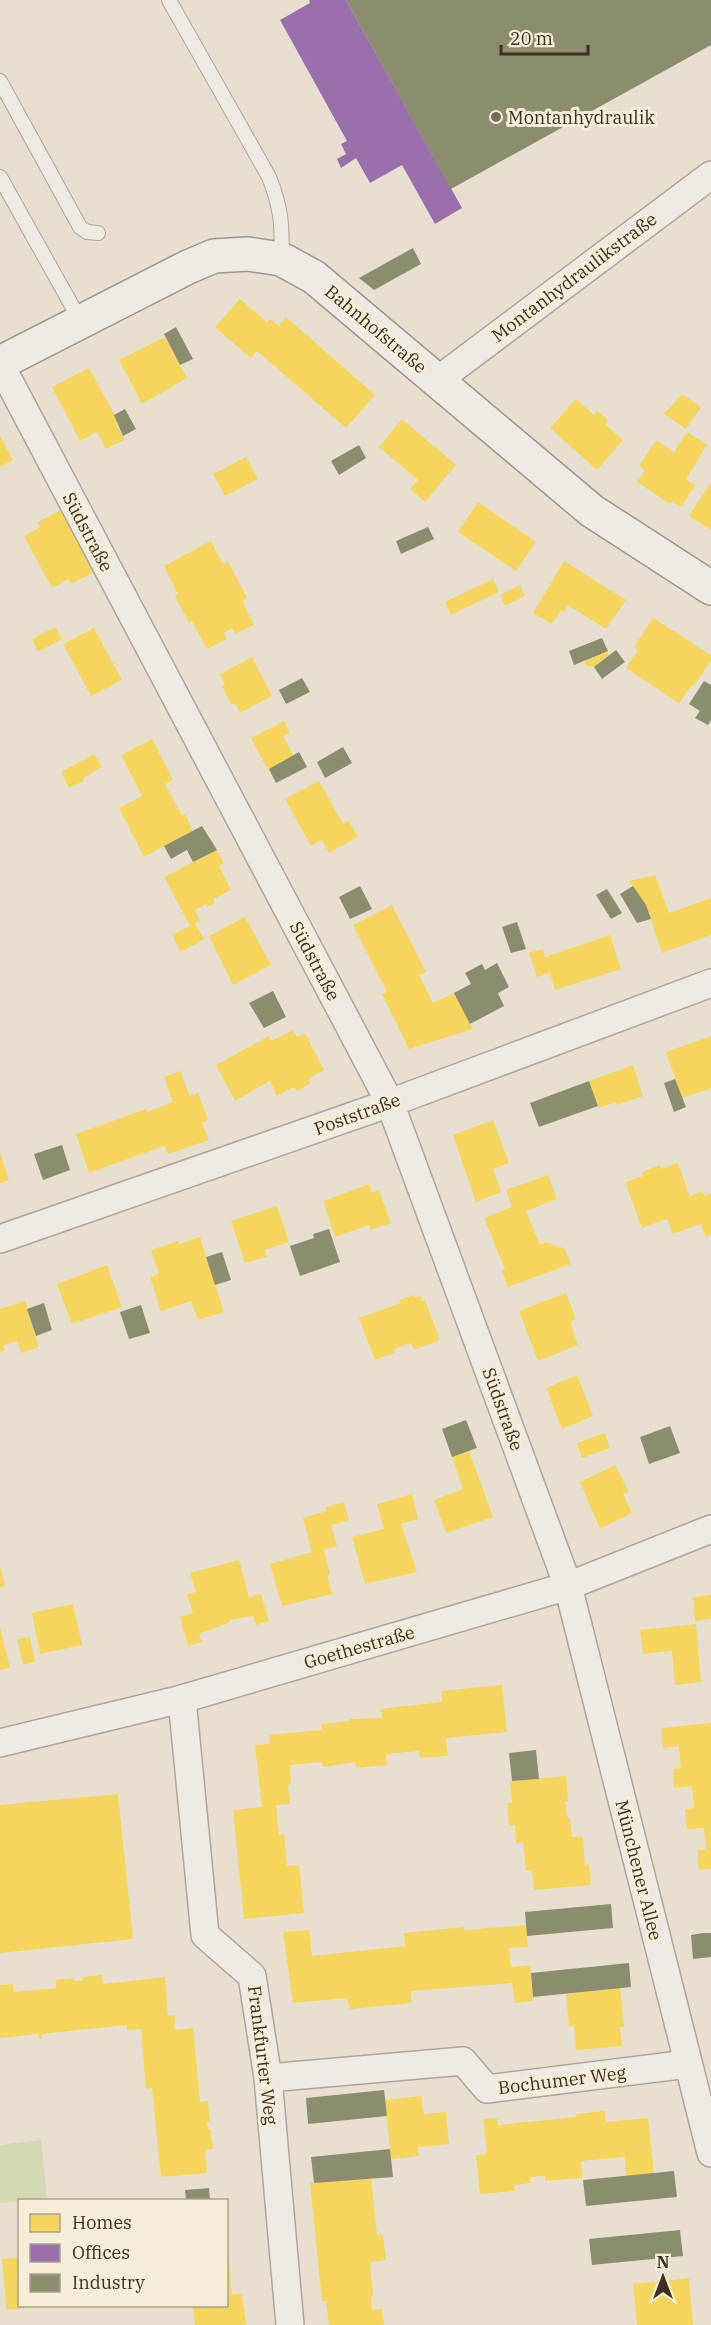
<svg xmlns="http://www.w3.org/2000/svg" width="711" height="2325" font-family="'IBM Plex Serif',serif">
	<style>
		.green { fill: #d6d7b3 }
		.homes { fill: #f6d55c }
		.offices { fill: #9970ab }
		.industry { fill: #8c8c6e }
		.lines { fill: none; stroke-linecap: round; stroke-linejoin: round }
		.service-casing { stroke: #ada599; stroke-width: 16 }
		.minor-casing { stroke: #ada599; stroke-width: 30 }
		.secondary-casing { stroke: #9c958a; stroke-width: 36 }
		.service { stroke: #efebe3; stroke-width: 14 }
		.minor { stroke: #efebe3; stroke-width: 27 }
		.secondary { stroke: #efebe3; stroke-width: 33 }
		.poi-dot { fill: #786c5e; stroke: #f7eed8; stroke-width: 2 }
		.labels { text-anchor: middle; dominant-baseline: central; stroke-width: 6; stroke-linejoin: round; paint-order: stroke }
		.poi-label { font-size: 18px; fill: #3d2e20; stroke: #f7eed8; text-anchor: start }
		.street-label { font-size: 18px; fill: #3d2e20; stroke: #f7eed8 }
	</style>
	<rect width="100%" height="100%" fill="#e7e0d1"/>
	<polygon class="green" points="41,2140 47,2198 0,2203 0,2145"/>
	<g class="homes">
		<polygon points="240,299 267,322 270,319 279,326 286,317 375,395 346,428 257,351 251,358 215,327"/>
		<polygon points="165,337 187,378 142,404 119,360"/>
		<polygon points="89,368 118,421 116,423 124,440 106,449 97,432 80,441 52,387"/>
		<polygon points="682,394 701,407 686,429 664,414"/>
		<polygon points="576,399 594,415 597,411 608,420 605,424 623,440 597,470 550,428"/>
		<polygon points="402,419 456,465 425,502 410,489 418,480 379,447"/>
		<polygon points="687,432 707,445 686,479 695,485 681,507 672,501 670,504 637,482 645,470 639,466 656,440 674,452"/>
		<polygon points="0,436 13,460 0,467"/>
		<polygon points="246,457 258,479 225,496 213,474"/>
		<polygon points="711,482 711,530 689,516"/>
		<polygon points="478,502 536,542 516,571 458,532"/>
		<polygon points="61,510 94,572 71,584 68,579 52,588 24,536 40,527 38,522"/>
		<polygon points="211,541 223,564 228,561 247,598 242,601 254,625 235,634 232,628 224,633 227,639 207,649 192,621 189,623 175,596 178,594 164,566"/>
		<polygon points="564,561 626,600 606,629 568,605 564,612 561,610 552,624 533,613"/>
		<polygon points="493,579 499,592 451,615 445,602"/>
		<polygon points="520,585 525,596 505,606 500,595"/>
		<polygon points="653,618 711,655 711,660 694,686 692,685 679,703 626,668 638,650 634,647"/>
		<polygon points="55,627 62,639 38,652 32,639"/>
		<polygon points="94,628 122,680 91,696 63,644"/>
		<polygon points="608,651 609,655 594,667 586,666 585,660"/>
		<polygon points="252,657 272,696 240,713 235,703 231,705 222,686 225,685 220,674"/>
		<polygon points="284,721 290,733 283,736 294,756 268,770 251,738"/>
		<polygon points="152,739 173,780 165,784 182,816 185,814 193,831 144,857 119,808 142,796 121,755"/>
		<polygon points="94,754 102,767 83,778 84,781 69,788 61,772"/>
		<polygon points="319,781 343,824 349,821 358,837 329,853 322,840 311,846 285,799"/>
		<polygon points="217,850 224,863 219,866 230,888 233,889 213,899 215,903 207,907 206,904 195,910 200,920 195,923 204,939 181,952 172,935 190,926 164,877"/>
		<polygon points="655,875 669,913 711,898 711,935 662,953 646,905 629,881"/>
		<polygon points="392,905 426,972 419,975 433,1003 454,993 473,1029 409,1049 382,994 387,992 353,925"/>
		<polygon points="245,917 271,965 233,985 209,936"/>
		<polygon points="610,935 621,969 555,990 550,973 537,977 529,953 543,949 545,957"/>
		<polygon points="293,1030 297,1037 305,1033 324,1070 308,1079 310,1084 296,1091 294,1087 277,1096 270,1081 235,1101 216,1065 269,1036 271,1041"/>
		<polygon points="711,1036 711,1088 682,1098 666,1052"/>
		<polygon points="633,1065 643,1096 617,1105 616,1102 599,1108 589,1081"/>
		<polygon points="180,1071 190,1096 198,1093 208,1120 202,1123 209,1140 168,1154 164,1146 89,1173 76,1134 146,1109 147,1112 173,1102 164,1077"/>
		<polygon points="493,1120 509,1163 493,1169 501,1192 476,1202 453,1135"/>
		<polygon points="0,1153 9,1180 0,1183"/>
		<polygon points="678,1163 694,1208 690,1196 702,1191 704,1196 711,1193 711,1235 706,1237 701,1224 673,1234 667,1219 642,1228 625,1182 643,1176 642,1172 660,1165 661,1169"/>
		<polygon points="548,1175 557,1199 526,1211 540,1245 547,1242 565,1249 571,1264 508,1287 502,1271 505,1269 484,1218 512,1207 506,1190"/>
		<polygon points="369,1184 372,1193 379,1190 391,1223 370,1230 369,1225 335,1237 323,1201"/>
		<polygon points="277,1206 289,1242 265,1250 267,1257 245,1263 231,1221"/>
		<polygon points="200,1237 224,1312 198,1320 191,1301 161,1311 150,1277 159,1274 151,1250 178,1241 179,1244"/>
		<polygon points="107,1265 122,1307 72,1324 57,1284"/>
		<polygon points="566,1293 576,1319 570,1322 578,1345 538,1361 519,1311"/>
		<polygon points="414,1295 415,1297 420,1296 422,1301 425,1300 440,1340 414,1350 411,1343 394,1349 395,1353 375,1360 359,1318 401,1303 399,1300"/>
		<polygon points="25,1301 39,1347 21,1353 17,1341 3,1346 5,1351 0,1352 0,1309"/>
		<polygon points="577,1375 593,1416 562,1429 546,1388"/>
		<polygon points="605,1433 610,1448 582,1458 577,1443"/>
		<polygon points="469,1451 493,1517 446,1533 434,1500 463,1489 452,1457"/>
		<polygon points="615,1465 629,1492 623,1494 632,1513 600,1529 580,1482"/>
		<polygon points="412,1494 418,1519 401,1524 417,1572 365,1584 352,1537 384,1529 377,1504"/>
		<polygon points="344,1502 349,1520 331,1525 337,1546 324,1550 330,1575 327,1575 332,1594 282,1606 270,1564 312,1552 303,1518 327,1511 326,1507"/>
		<polygon points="239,1560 249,1597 261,1594 269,1621 256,1625 253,1616 230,1620 229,1623 199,1634 202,1642 188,1646 180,1617 193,1613 187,1594 196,1592 190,1573"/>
		<polygon points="0,1565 5,1586 0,1587"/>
		<polygon points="711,1595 711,1619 695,1621 693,1597"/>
		<polygon points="73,1604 82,1645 40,1654 32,1613"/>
		<polygon points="696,1624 701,1682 675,1685 672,1651 643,1654 640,1630"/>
		<polygon points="0,1627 10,1668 0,1670"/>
		<polygon points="30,1637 35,1662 23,1665 17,1639"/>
		<polygon points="502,1685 507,1732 446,1738 448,1756 420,1758 419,1751 386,1754 387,1765 356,1768 355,1762 323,1767 322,1762 290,1765 291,1784 288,1785 290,1804 276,1805 279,1835 284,1834 287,1866 299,1865 304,1913 244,1919 233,1810 262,1807 255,1745 270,1744 269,1735 322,1730 321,1724 350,1721 350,1719 382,1718 381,1709 442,1702 441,1691"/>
		<polygon points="711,1723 711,1869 699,1870 697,1850 706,1850 704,1828 687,1829 685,1809 694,1808 692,1786 674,1788 673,1769 681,1768 679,1746 663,1748 661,1728"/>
		<polygon points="566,1776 568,1801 565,1801 568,1819 570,1818 572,1837 583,1836 585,1865 589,1864 591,1885 534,1890 532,1870 526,1871 523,1842 516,1843 515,1825 509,1826 507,1803 512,1803 510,1781"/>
		<polygon points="118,1794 133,1939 0,1953 0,1805"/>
		<polygon points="526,1925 528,1947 509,1948 511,1967 530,1965 533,2001 515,2003 512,1983 411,1991 411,2003 350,2009 347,1998 293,2003 283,1932 309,1930 312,1956 405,1946 404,1933 464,1927 465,1930"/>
		<polygon points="102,1975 103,1984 165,1977 168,2016 175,2015 175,2030 193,2028 200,2102 208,2101 210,2121 207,2122 208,2129 210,2129 213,2149 205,2150 207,2173 161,2177 152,2088 146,2089 141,2029 127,2030 127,2025 41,2034 42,2039 40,2039 38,2034 0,2038 0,1985 13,1984 14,1992 56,1988 56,1980 74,1978 74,1981 83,1980 83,1977"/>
		<polygon points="620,1988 624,2027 620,2027 622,2046 576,2050 574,2025 569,2026 566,1994"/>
		<polygon points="421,2096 424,2114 446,2112 449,2144 418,2147 419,2156 391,2159 385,2100"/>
		<polygon points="605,2111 606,2122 648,2118 654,2173 626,2176 625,2157 581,2161 582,2178 545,2181 545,2176 530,2177 531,2183 514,2185 515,2191 480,2194 476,2155 487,2154 483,2119 497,2118 498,2125 576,2117 576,2114"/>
		<polygon points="371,2177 377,2236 383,2235 386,2260 370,2262 373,2296 371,2296 372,2310 382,2309 384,2325 329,2325 326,2301 322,2301 310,2183"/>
		<polygon points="20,2253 20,2306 27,2306 27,2308 7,2310 2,2259 17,2258 17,2254"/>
		<polygon points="229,2261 232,2294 242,2293 246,2325 195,2325 193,2306 226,2306 226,2262"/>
		<polygon points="689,2278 693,2325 637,2325 633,2284"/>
	</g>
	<polygon class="offices" points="309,0 346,0 462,208 435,224 402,165 370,183 356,158 341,168 337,159 346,154 341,144 347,141 280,20 310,3"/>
	<g class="industry">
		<polygon points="346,0 711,0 711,45 451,189"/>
		<polygon points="413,248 421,264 374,290 359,278"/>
		<polygon points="176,327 193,359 180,365 164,334"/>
		<polygon points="125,409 136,429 123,436 114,415"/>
		<polygon points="359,445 366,458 339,475 331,461"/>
		<polygon points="428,527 434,539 401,554 396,541"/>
		<polygon points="602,638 608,651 574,665 569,651"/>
		<polygon points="616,650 625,662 602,679 594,667"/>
		<polygon points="302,678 310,692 286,704 279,690"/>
		<polygon points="704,681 711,685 711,720 708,725 695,718 700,711 689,704"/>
		<polygon points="343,747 352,763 325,778 317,762"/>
		<polygon points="299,752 307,767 276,783 269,769"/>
		<polygon points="202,826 217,850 193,862 187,850 171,859 164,846"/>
		<polygon points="360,886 372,909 350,919 339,897"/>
		<polygon points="633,886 646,905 651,919 637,923 620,894"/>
		<polygon points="607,889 622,913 611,919 596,895"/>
		<polygon points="517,922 526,949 511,953 502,927"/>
		<polygon points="497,963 509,987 498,993 504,1006 470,1024 454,993 471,984 465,973 482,964 485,970"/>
		<polygon points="273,991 286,1017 264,1028 249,1003"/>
		<polygon points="675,1079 686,1107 674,1112 664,1083"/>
		<polygon points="589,1081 598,1106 539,1127 530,1103"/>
		<polygon points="62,1145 70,1170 43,1180 34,1154"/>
		<polygon points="329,1229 340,1262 300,1276 290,1246 314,1238 313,1234"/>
		<polygon points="222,1252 231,1280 215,1285 206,1257"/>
		<polygon points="44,1303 52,1330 36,1336 27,1309"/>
		<polygon points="141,1305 150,1333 129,1339 120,1312"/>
		<polygon points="466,1420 477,1448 452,1457 442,1429"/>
		<polygon points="670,1426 680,1453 649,1464 640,1437"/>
		<polygon points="536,1750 539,1779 512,1781 509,1753"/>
		<polygon points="611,1904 613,1928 527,1936 525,1912"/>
		<polygon points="703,1933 711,1933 711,1957 693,1959 691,1935"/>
		<polygon points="629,1963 631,1987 533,1997 531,1973"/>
		<polygon points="384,2090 387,2116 308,2124 306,2098"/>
		<polygon points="390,2149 393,2177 314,2183 311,2157"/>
		<polygon points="674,2171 677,2197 586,2206 583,2180"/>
		<polygon points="209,2188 210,2200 186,2200 185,2190"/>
		<polygon points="680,2230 683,2256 592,2265 589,2239"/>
	</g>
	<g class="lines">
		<g class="service-casing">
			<g id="service">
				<path d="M169 0 269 177C281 207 283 227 281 259"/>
				<polyline points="0,81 80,227 87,232 98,233"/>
				<polyline points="0,177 81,322"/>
			</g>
		</g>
		<g class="minor-casing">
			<g id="minor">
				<polyline points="0,364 390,1103 568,1586 711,2153"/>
				<polyline points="438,380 711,175"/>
				<polyline points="0,1239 390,1103 711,983"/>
				<polyline points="182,1699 205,1935 252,1976 268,2078 290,2325"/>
				<polyline points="0,1743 182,1699 568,1586 711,1529"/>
				<polyline points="268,2078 463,2061 487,2089 688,2064"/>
			</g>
		</g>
		<g class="secondary-casing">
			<polyline id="secondary" points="0,363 188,267 214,256 248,254 281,259 314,277 592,511 711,588"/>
		</g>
		<use href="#service" class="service"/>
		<use href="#minor" class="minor"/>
		<use href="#secondary" class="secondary"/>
	</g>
	<circle class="poi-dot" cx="496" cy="117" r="6"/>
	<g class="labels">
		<g class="poi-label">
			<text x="508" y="117">Montanhydraulik</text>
		</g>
		<g class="street-label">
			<text transform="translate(574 277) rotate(-37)">Montanhydraulikstraße</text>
			<text transform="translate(376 329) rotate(40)">Bahnhofstraße</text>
			<text transform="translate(88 532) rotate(62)">Südstraße</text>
			<text transform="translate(315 961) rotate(62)">Südstraße</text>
			<text transform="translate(357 1114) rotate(-20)">Poststraße</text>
			<text transform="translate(503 1409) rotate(70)">Südstraße</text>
			<text transform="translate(359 1647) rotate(-16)">Goethestraße</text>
			<text transform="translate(639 1870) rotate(76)">Münchener Allee</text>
			<text transform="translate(263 2055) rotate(83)">Frankfurter Weg</text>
			<text transform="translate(562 2080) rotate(-7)">Bochumer Weg</text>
		</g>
	</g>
	<rect x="18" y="2199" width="210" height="108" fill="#f7eed8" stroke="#ada18e" stroke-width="1.5"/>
	<rect x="30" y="2214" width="30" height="18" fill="#f6d55c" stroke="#ada18e" stroke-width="1.5"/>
	<text x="72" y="2229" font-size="18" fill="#3d2e20">Homes</text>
	<rect x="30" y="2244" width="30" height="18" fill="#9970ab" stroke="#ada18e" stroke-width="1.5"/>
	<text x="72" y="2259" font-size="18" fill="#3d2e20">Offices</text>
	<rect x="30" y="2274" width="30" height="18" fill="#8c8c6e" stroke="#ada18e" stroke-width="1.5"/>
	<text x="72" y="2289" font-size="18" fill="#3d2e20">Industry</text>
	<g transform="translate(663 2277)" stroke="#f7eed8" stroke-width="4.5" paint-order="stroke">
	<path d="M0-4.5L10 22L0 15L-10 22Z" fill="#3d2e20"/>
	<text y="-9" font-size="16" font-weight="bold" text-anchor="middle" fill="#3d2e20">N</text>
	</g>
	<path d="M501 45v9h87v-9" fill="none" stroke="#3d2e20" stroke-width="3"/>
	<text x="510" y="45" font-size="18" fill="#3d2e20" stroke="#f7eed8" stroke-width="4.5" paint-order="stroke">20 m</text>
</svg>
